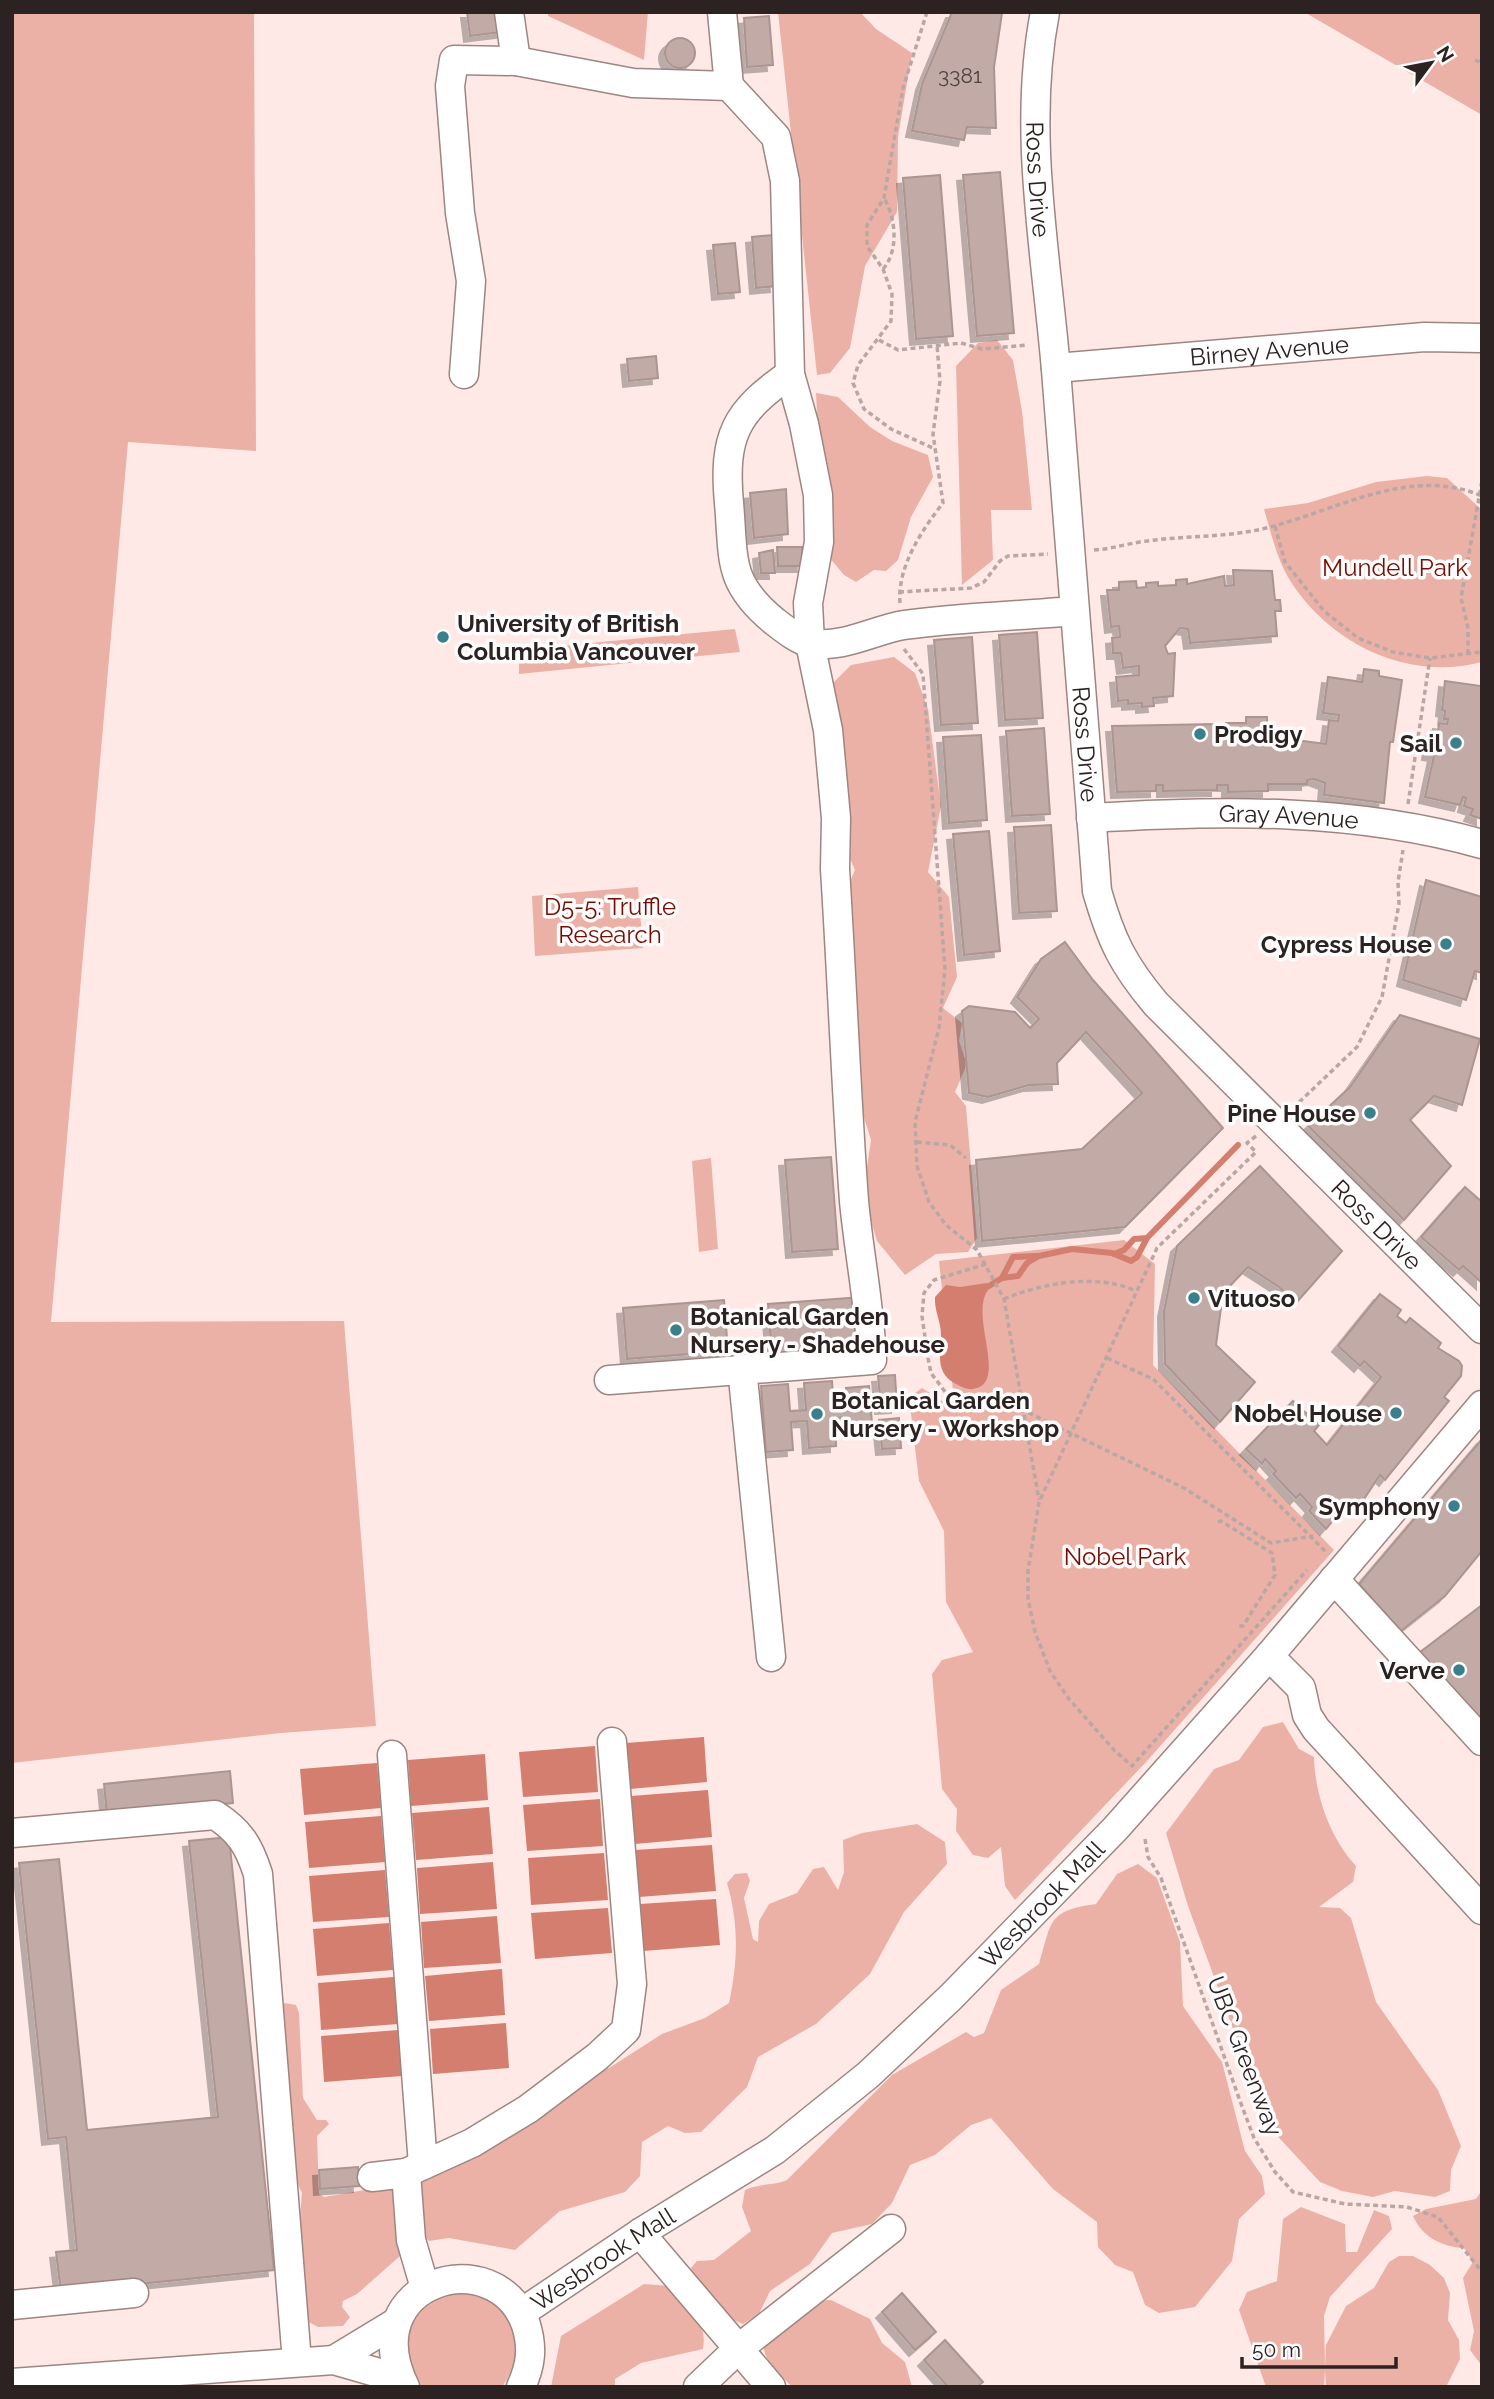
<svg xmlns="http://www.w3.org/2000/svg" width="1494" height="2399" font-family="Raleway,sans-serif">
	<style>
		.green { fill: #ecb1a6 }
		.water { fill: #d47e6f }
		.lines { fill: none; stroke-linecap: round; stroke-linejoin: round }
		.stream { stroke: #d47e6f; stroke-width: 6 }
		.building { fill: #c2aba6; stroke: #ac9590; stroke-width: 2; filter: url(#shadow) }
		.minor-casing { stroke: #9d8682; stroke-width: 31 }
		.path { stroke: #b8a7a4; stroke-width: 3.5; stroke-dasharray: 5 3.5; stroke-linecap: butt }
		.minor { stroke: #fff; stroke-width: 28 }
		.poi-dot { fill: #3a7f8c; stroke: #fcfcfc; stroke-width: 2.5 }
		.labels { text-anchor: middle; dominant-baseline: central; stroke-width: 7; stroke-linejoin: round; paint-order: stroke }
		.number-label { font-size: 21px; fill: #514442 }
		.street-label { font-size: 24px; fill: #2b2221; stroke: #fcfcfc }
		.park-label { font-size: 24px; fill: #760c02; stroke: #fcfcfc }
		.poi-label { font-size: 24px; font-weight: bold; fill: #2b2221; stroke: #fcfcfc; text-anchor: end }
	</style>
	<defs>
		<filter id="shadow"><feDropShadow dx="-6" dy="6" stdDeviation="0" flood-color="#0004"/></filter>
	</defs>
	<rect width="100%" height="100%" fill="#fee9e6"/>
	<g class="green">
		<polygon points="12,12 254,12 256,451 128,442 51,1322 344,1321 376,1726 281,1733 12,1763"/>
		<polygon points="548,12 648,12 644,60 548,16"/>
		<polygon points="778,12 860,12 876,29 912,53 898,137 897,212 865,266 850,348 830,373 817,375"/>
		<polygon points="1304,12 1482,12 1482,115"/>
		<polygon points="997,340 1013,360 1022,411 1032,510 991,510 993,560 962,585 956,366 978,343"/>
		<polygon points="816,393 838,397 870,427 892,441 928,455 933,477 911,517 898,560 886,571 874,570 856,582 844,575 824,551"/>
		<path d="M1427 476 1447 478 1482 510V662C1411 681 1336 647 1295 588 1278 565 1272 536 1264 509L1308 503 1376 482Z"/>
		<polygon points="735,629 740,652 519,674 519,650"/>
		<polygon points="894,657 915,673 928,709 941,806 928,872 949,897 957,977 943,1008 962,1023 959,1041 967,1064 955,1092 966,1106 977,1238 968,1252 936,1254 905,1275 877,1241 863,1194 871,1140 856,1092 846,891 855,870 840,835 829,687 851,665"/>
		<polygon points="638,887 643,948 535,956 532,896"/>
		<polygon points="711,1158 718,1249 699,1252 692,1161"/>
		<polygon points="1124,1240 1155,1264 1153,1365 1334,1550 1147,1761 1015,1900 1005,1886 1001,1847 988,1858 973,1855 956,1831 957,1809 942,1789 932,1674 942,1660 973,1652 946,1602 944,1531 919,1481 909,1397 922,1388 944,1402 954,1400 939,1261"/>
		<path d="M1283 1722 1299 1749 1314 1757C1315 1795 1330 1838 1356 1866L1353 1882 1319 1907 1340 1908 1351 1918 1376 2002 1438 2090 1461 2146 1451 2170 1450 2191 1435 2197 1395 2191 1373 2197 1342 2191 1320 2182 1269 2127 1188 1906 1166 1833 1214 1769 1239 1760 1263 1727Z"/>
		<path d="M917 1824 945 1842 947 1864 904 1912 870 1974 816 2024 758 2057 747 2087 701 2132 685 2133 668 2126 642 2142 640 2176 625 2192 560 2211 515 2250 449 2238 429 2241 418 2231 416 2193 425 2178 509 2125 555 2108 582 2084 594 2063 609 2068 662 2034 705 2018 729 2003C738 1961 739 1924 727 1883L735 1874 747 1873 750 1881 744 1898 753 1939 758 1942 759 1921 769 1904 797 1893 813 1869 824 1867 838 1890 844 1872 843 1840 862 1833Z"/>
		<path d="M1138 1864 1157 1878 1180 1942 1183 2006 1222 2062 1245 2151 1262 2176 1265 2194 1239 2219 1232 2261 1195 2307 1159 2313 1145 2305 1133 2272 1115 2265 1098 2247 1097 2222 1053 2189 991 2118 971 2125 935 2155 910 2165 892 2203 872 2224 832 2233 810 2264 770 2291 759 2314 743 2324 715 2313 693 2276 691 2268 697 2261 714 2260 751 2231 742 2207 745 2190C760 2183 772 2186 787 2180L892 2075 966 2032 974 2037 984 2033 1001 1990 1039 1964C1052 1921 1047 1911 1096 1904L1117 1874Z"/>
		<polygon points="284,2003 296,2005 299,2013 303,2098 317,2120 326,2120 329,2124 317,2136 319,2194 324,2197 394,2185 402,2213 400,2256 357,2294 343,2301 342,2307 350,2317 343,2326 318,2327 301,2318 298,2242 302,2193 290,2167 278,2011"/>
		<path d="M1482 2190V2366L1470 2350 1474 2331 1463 2278 1473 2262 1464 2248C1442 2247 1422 2237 1413 2216L1426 2209 1476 2199Z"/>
		<polygon points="1301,2207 1345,2224 1346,2252 1357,2252 1374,2210 1389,2216 1392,2229 1330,2297 1324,2316 1325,2367 1326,2345 1346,2306 1374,2288 1389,2262 1399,2256 1413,2256 1430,2265 1444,2278 1450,2293 1448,2320 1459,2340 1460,2359 1446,2387 1326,2387 1325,2370 1324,2387 1266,2387 1239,2310 1247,2292 1277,2281 1283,2219"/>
		<path d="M644 2284 669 2286C688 2305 708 2320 703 2349L641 2363 615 2379V2387H551L561 2336Z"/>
		<path d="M469 2290C479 2296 495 2301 503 2310 524 2331 518 2366 502 2387H417L402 2335 430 2297Z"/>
		<path d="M831 2300 870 2319 882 2343 905 2362 912 2387H792C765 2358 761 2360 764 2320L787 2303Z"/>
	</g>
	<g class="water">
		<path d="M987 1283 990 1288C966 1311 1011 1384 973 1389 968 1390 962 1387 958 1385 934 1374 941 1355 941 1334 941 1322 934 1310 935 1297L946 1285 960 1287Z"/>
		<polygon points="704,1737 707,1782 630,1789 626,1743"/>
		<polygon points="595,1746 598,1792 523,1797 519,1752"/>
		<polygon points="485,1754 488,1800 411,1806 408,1760"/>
		<polygon points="377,1763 381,1808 304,1815 300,1769"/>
		<polygon points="708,1790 712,1837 635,1844 631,1796"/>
		<polygon points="600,1799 603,1846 527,1851 523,1805"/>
		<polygon points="489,1807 493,1854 416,1860 412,1813"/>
		<polygon points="381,1816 385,1862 309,1868 305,1822"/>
		<polygon points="712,1845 716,1891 639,1897 635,1850"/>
		<polygon points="604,1853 608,1900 531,1905 528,1858"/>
		<polygon points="493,1862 497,1909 420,1914 417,1868"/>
		<polygon points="385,1870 389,1917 313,1922 309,1876"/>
		<polygon points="716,1899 720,1945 643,1951 640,1904"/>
		<polygon points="608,1908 612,1953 535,1959 531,1913"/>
		<polygon points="497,1916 501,1963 424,1968 421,1922"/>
		<polygon points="389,1923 393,1970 317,1976 313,1929"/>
		<polygon points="502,1969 505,2015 429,2021 425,1976"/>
		<polygon points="394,1977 398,2024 321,2030 318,1983"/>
		<polygon points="506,2023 509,2068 433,2074 430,2029"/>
		<polygon points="398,2030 402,2076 324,2082 321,2036"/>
	</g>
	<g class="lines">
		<g class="stream">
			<polyline points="1114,1254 1124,1250 1134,1239 1147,1238"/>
			<polyline points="1002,1278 1013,1257 1037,1256"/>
			<polyline points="989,1286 1002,1278 1018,1276 1027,1263 1039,1256 1072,1249 1112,1253 1131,1261 1137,1257 1147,1238 1238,1145"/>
		</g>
	</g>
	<g class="building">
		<polygon points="467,12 500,12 502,32 470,36"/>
		<polygon points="952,12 1002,13 994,67 996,128 967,127 964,140 912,131 922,84"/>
		<polygon points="769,16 773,65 747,67 744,18"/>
		<circle cx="680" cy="53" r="15"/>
		<polygon points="1000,172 1014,333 977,336 963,175"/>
		<polygon points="940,175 953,336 916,339 903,178"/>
		<polygon points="772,235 776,286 756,288 752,237"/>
		<polygon points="735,243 740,292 718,294 713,245"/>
		<polygon points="656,356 658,378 629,381 627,359"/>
		<polygon points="786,489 788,534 754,538 750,493"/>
		<polygon points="777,547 802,547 803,566 778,566"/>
		<polygon points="773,550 775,573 761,573 759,553"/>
		<polygon points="1233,570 1272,571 1275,600 1280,600 1281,611 1275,611 1277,636 1190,643 1188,629 1180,628 1165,646 1168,654 1175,653 1173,696 1153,698 1154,706 1142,707 1142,703 1128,704 1128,700 1118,701 1116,677 1139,675 1139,666 1123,668 1121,653 1113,653 1112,638 1120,637 1119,626 1111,627 1107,590 1119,590 1119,582 1136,581 1137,588 1146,587 1146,583 1158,582 1158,586 1176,585 1176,580 1187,579 1187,584 1224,576 1225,586 1234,585"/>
		<polygon points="1037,632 1043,718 1005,720 999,635"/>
		<polygon points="972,637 978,723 941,725 934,640"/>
		<polygon points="1364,669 1379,671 1379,676 1402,680 1393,742 1390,742 1384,803 1324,795 1325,783 1314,779 1307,780 1307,784 1268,784 1268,791 1228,792 1228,785 1217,785 1217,790 1163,791 1163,785 1156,785 1156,791 1117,792 1112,726 1216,724 1216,730 1226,730 1226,723 1246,723 1246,717 1267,717 1267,726 1274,726 1274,731 1288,731 1288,739 1326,744 1329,720 1338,721 1339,715 1323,713 1328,677 1362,682"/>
		<polygon points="1445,681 1481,686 1482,819 1470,815 1473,809 1464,806 1466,798 1463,797 1460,805 1425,797 1434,755 1428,754 1431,731 1438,732 1439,723 1447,724 1448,719 1444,719 1445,711 1442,710"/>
		<polygon points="1044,728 1050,814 1012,816 1006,731"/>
		<polygon points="981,735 987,820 949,823 943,737"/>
		<polygon points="1051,825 1057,911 1019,913 1014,827"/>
		<polygon points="989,831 1000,951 964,955 953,834"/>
		<polygon points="1426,880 1482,897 1482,973 1475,971 1466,1000 1403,980"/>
		<polygon points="1065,942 1093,980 1223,1128 1125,1227 982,1241 976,1160 1082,1149 1142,1093 1086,1032 1057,1063 1058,1084 1029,1085 988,1097 969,1093 962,1011 969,1006 1015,1012 1030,1028 1039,1019 1017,997 1041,959"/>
		<polygon points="1400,1015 1480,1039 1462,1105 1434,1096 1410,1120 1451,1166 1404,1220 1308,1126 1350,1087"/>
		<polygon points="831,1157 838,1249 792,1252 785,1160"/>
		<polygon points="1260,1166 1342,1251 1296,1303 1279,1287 1248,1267 1223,1293 1216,1345 1255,1382 1220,1422 1165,1364 1164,1311 1177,1246"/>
		<polygon points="1465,1187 1482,1202 1482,1283 1463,1266 1459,1270 1421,1237"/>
		<polygon points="1380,1294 1401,1310 1397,1316 1406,1323 1410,1318 1441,1343 1438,1348 1459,1361 1462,1366 1461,1376 1444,1397 1449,1401 1385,1480 1380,1475 1358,1508 1354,1503 1345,1515 1340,1512 1326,1529 1309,1511 1312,1507 1300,1494 1296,1498 1273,1474 1276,1471 1265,1459 1262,1464 1246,1449 1293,1401 1319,1425 1314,1431 1327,1445 1381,1377 1364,1361 1360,1366 1338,1346"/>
		<polygon points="862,1297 866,1348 772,1355 768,1304"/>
		<polygon points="724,1300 728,1351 627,1359 623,1308"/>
		<polygon points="895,1375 897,1407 881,1408 878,1376"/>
		<polygon points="832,1381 834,1409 847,1408 846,1388 869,1386 872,1423 848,1424 848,1417 835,1418 836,1446 809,1448 807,1421 791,1422 793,1450 766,1452 761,1386 788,1384 790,1411 806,1410 804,1383"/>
		<polygon points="899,1418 901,1448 882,1449 879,1420"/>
		<polygon points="1482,1439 1482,1551 1445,1596 1401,1631 1359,1584"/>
		<polygon points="1482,1605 1482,1721 1419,1653"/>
		<polygon points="230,1771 233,1803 107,1815 104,1784"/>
		<polygon points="229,1837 274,2270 61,2292 56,2252 77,2250 66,2137 48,2139 19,1863 59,1859 87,2130 218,2117 189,1841"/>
		<polygon points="358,2167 359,2186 320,2189 319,2170"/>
		<polygon points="902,2293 936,2332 915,2350 882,2312"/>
		<polygon points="945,2340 983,2382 977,2387 948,2387 924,2360"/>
	</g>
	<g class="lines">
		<g class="minor-casing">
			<g id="minor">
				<polyline points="509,12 516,61"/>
				<path id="s1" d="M1045 12C1022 130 1046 251 1056 370 1070 543 1084 717 1097 891 1111 940 1123 965 1156 1004L1482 1329"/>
				<path id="s2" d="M1056 368 1424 337 1482 338"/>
				<polyline points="464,374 471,281 460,213 450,86 454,60 516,61 633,83 729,86"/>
				<path d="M790 374C735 412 723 436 729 503 734 560 727 582 774 621 783 628 799 641 811 643 842 649 874 630 904 625 960 617 1018 616 1074 611"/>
				<path id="s3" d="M1091 818C1223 810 1354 808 1482 844"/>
				<polyline points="742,1368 771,1657"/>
				<path d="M609 1380 872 1360C870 1307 859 1254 854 1201 846 1090 842 979 835 869L836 818 828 730 810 643 808 603 819 542 818 495 804 424 790 374 785 181 776 137 729 86 722 12"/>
				<polyline points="1334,1579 1482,1741"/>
				<polyline points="1269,1656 1301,1688 1307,1715 1316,1729 1482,1910"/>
				<polyline points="392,1755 423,2165"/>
				<path d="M12 1833 215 1815C240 1831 249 1846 258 1874L297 2362"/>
				<polyline points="406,2173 472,2143 528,2109 597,2057 626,2030 632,1984 612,1742"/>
				<polyline points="372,2177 406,2173 411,2240 425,2288"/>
				<polyline points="640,2233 771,2387"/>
				<polyline points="12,2305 134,2293"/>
				<path id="s4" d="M521 2313 640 2233 775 2150 868 2075 951 1997 1115 1829 1269 1656 1482 1405"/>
				<polyline points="334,2360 395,2323"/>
				<polyline points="12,2383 334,2360 379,2373 404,2386"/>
				<path d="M405 2387C353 2281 496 2240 526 2325 533 2348 531 2365 521 2387"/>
				<polyline points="698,2387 738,2349 891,2229"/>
			</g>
		</g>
		<g class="path">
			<polyline points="927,12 903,88 884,198 867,225 867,246 883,269 892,294 891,321 858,365 853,383 864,409 891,429 935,449"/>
			<polyline points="1475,60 1482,63"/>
			<path d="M883 269C899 251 896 218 884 198"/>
			<polyline points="879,340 898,350 961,343 982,349 1027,345"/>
			<polyline points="1275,526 1285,562 1324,611 1358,638 1393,652 1430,658 1482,652"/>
			<path d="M1094 550C1112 549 1129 543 1147 541 1190 535 1232 538 1274 526 1341 508 1412 466 1482 496"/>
			<polyline points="899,592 971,588 984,582 1000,561 1008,556 1048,554"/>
			<path d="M900 603C897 567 922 530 943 503L933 434 940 381 937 345"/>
			<polyline points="904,649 923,674 945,969 939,1028 915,1122 917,1166 929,1202 946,1225 977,1250 1004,1299 1039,1500"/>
			<polyline points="1468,654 1468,628 1461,598 1482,481"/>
			<polyline points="1408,804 1430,658"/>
			<polyline points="1293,1108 1357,1047 1382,997 1399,904 1398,882 1403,850"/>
			<polyline points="1256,1136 1247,1143 1256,1152 1157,1248 1039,1502 1028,1571 1028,1599 1035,1632 1050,1671 1069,1699 1114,1750 1132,1766 1307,1570"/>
			<polyline points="917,1142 950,1145 966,1158"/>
			<polyline points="986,1264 934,1280 924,1293 922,1316 928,1358 931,1373 946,1393 963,1404 981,1409 1025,1411 1184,1488 1271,1543 1313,1536"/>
			<path d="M1004 1299C1042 1283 1097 1273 1136 1291"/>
			<polyline points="1107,1358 1153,1379 1326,1552"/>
			<polyline points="1218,1522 1221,1521 1272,1553 1275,1575 1243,1626 1239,1626"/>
			<polyline points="1145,1839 1148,1857 1161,1878 1240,2101 1254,2138 1275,2172 1293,2192 1345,2204 1407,2207 1438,2217 1482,2272"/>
		</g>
		<use href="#minor" class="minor"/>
	</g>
	<g class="poi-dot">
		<circle cx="443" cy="637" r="7"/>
		<circle cx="1200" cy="734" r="7"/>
		<circle cx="1456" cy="743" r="7"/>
		<circle cx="1446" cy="944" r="7"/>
		<circle cx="1370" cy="1113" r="7"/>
		<circle cx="1194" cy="1298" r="7"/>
		<circle cx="676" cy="1330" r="7"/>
		<circle cx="1396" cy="1413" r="7"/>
		<circle cx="817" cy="1414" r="7"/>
		<circle cx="1454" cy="1506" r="7"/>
		<circle cx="1459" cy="1670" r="7"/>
	</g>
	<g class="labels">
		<g class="number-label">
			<text x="960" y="75">3381</text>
		</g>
		<g class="street-label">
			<text stroke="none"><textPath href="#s1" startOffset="168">Ross Drive</textPath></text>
			<text stroke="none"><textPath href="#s2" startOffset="214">Birney Avenue</textPath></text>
			<text stroke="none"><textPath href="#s1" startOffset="735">Ross Drive</textPath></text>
			<text stroke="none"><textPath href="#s3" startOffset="198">Gray Avenue</textPath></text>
			<text stroke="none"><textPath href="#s1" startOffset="1323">Ross Drive</textPath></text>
			<text stroke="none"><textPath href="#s4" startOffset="665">Wesbrook Mall</textPath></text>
			<text transform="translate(1245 2056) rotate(69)">UBC Greenway</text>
			<text stroke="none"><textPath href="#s4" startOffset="98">Wesbrook Mall</textPath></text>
		</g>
		<g class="park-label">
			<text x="1395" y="567">Mundell Park</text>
			<text x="610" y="906">D5-5: Truffle<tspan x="610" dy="28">Research</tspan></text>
			<text x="1125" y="1556">Nobel Park</text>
		</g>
		<g class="poi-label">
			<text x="457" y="623" text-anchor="start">University of British<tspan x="457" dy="28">Columbia Vancouver</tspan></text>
			<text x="1214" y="734" text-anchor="start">Prodigy</text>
			<text x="1442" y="743">Sail</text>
			<text x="1432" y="944">Cypress House</text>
			<text x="1356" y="1113">Pine House</text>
			<text x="1208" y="1298" text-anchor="start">Vituoso</text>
			<text x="690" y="1316" text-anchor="start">Botanical Garden<tspan x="690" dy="28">Nursery - Shadehouse</tspan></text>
			<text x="831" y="1400" text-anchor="start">Botanical Garden<tspan x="831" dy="28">Nursery - Workshop</tspan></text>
			<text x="1382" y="1413">Nobel House</text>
			<text x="1440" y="1506">Symphony</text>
			<text x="1445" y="1670">Verve</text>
		</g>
	</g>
	<rect width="1494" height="2399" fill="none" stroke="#2b2221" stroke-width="28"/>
	<g transform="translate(1431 63) rotate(58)" stroke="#fcfcfc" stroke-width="5" paint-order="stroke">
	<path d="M0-5L12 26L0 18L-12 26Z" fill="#2b2221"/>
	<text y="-10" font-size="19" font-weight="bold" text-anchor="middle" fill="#2b2221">N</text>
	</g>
	<path d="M1242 2357v10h154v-10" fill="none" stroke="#2b2221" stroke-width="3.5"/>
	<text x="1252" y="2357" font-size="21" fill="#2b2221" stroke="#fcfcfc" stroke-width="5" paint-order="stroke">50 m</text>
</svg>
